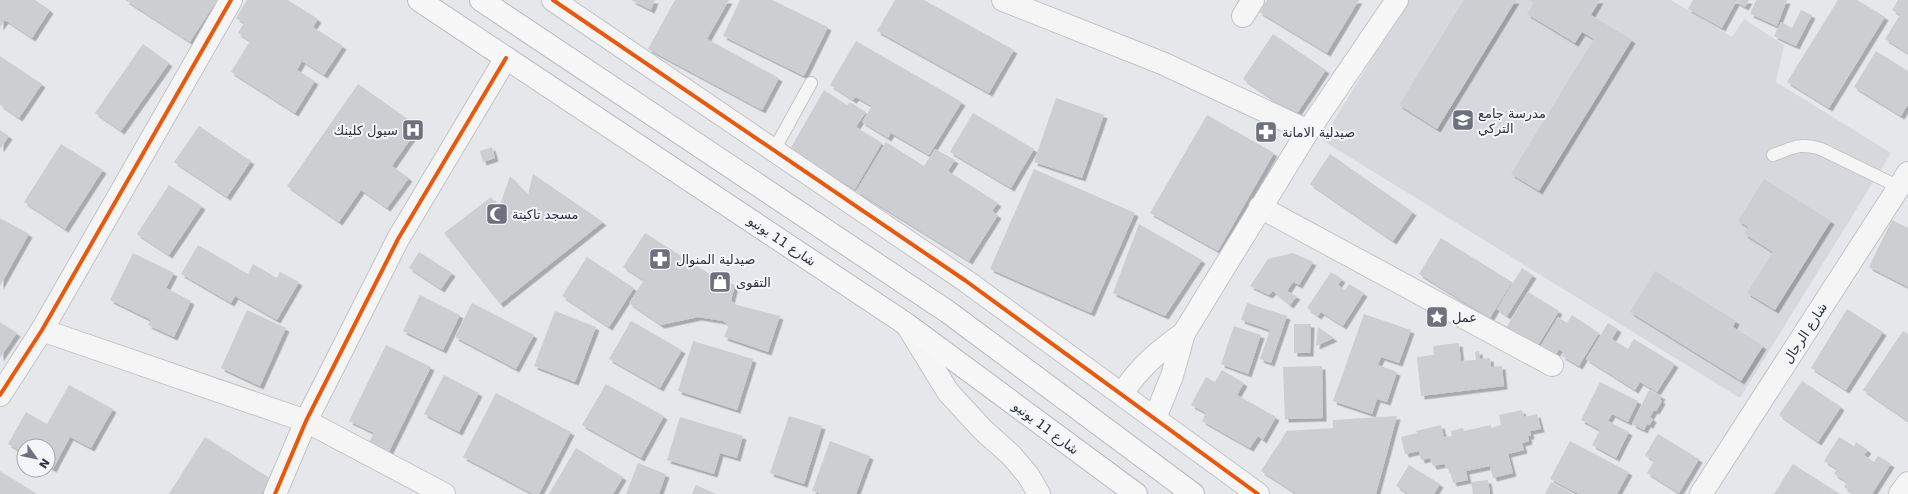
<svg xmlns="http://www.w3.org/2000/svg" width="1908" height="494" font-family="'DejaVu Sans',Cairo,sans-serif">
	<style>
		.built { fill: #d6d8de }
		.building { fill: #ccced2; filter: url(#shadow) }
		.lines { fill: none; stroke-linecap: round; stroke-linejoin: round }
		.service-casing { stroke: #c2c4c7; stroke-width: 14 }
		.minor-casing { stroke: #c2c4c7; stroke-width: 24 }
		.tertiary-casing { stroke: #c2c4c7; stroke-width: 24 }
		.secondary-casing { stroke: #c2c4c7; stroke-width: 24 }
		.trunk-casing { stroke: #b8babe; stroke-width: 24 }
		.service { stroke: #f5f5f6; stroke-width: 12 }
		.minor { stroke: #f5f5f6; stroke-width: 22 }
		.tertiary { stroke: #f5f5f6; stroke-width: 22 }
		.secondary { stroke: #f7f7f8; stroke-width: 22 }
		.trunk { stroke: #f7f7f8; stroke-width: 22 }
		.cycleway-casing { stroke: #f4f5f8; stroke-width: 6 }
		.cycleway { stroke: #e8590c; stroke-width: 4 }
		.labels { text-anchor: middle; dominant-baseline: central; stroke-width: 4; stroke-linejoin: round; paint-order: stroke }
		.poi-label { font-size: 13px; fill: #2d3143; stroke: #f4f5f8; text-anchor: start }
		.street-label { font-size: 13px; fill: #2d3143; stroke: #f4f5f8 }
	</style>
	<defs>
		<filter id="shadow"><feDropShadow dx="3.5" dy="3.5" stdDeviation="0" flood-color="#0004"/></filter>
	</defs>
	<rect width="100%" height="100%" fill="#e5e7ea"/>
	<polygon class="built" points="1408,0 1671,0 1732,37 1744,19 1784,45 1776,82 1891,153 1740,398 1322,140"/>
	<g class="building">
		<polygon points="0,0 35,0 50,10 32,38 5,20 0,27"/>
		<polygon points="125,0 217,0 190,42"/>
		<polygon points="247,0 288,0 318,19 313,27 343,46 324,75 302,61 297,70 315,81 295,113 231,72 250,41 238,33 244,23 236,18"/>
		<polygon points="631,0 655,0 651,10"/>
		<polygon points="675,0 729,0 707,39 779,78 762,110 648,49"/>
		<polygon points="740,0 772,0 828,27 804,76 723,36"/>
		<polygon points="895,0 924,0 1014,50 989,93 877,31"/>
		<polygon points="1267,0 1359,0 1327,53 1259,12"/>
		<polygon points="1464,0 1516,0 1437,129 1399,105"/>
		<polygon points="1529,0 1600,0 1591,15 1632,40 1539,191 1511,174 1594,39 1582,32 1575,43 1527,14 1534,3"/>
		<polygon points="1693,0 1749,0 1745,7 1736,2 1722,28 1688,9"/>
		<polygon points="1756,0 1787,0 1777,26 1750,14"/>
		<polygon points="1838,0 1857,0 1885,17 1829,108 1787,82"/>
		<polygon points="1898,0 1908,0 1908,53 1885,39 1900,15 1892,10"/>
		<polygon points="1801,10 1812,15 1796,46 1774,36 1781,22 1792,28"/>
		<polygon points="1273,34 1326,70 1296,115 1243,79"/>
		<polygon points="856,41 962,102 929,155 891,133 888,138 862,122 872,106 856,97 853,100 830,85"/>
		<polygon points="143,44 169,63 121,131 95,113"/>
		<polygon points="1876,51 1908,71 1908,104 1901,116 1854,87"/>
		<polygon points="0,56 42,84 19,118 0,105"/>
		<polygon points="358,84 419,127 392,166 409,178 387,208 361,190 339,222 287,186"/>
		<polygon points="824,90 847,105 850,102 866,112 856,127 882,143 855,189 789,151"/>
		<polygon points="1056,98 1104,115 1082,178 1034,162"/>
		<polygon points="973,113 1034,149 1011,188 950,152"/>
		<polygon points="1207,115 1274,153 1218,251 1150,213"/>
		<polygon points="199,126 251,161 227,197 174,162"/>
		<polygon points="0,130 9,136 0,149"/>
		<polygon points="886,142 924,166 935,149 955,160 948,171 998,203 992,211 998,215 969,261 856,191"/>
		<polygon points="61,144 103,170 65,229 24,202"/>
		<polygon points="492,147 495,158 483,162 480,151"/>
		<polygon points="1330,154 1413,212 1393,241 1310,184"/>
		<polygon points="1034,169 1135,213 1091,313 990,269"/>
		<polygon points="533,174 603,222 500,304 444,233 491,197 499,208 510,176 528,195"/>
		<polygon points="1764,179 1831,221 1775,310 1747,293 1773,252 1744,234 1748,227 1738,221"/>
		<polygon points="169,185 202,206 169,255 137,234"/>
		<polygon points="0,218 29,234 0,286"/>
		<polygon points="1892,220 1908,228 1908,287 1869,267"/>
		<polygon points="1139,224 1202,260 1165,316 1113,293"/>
		<polygon points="645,233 716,278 735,285 731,301 737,305 780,316 768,352 724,337 729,325 723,321 698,317 661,325 629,303 644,280 623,267"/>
		<polygon points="1441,238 1512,282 1490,318 1419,274"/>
		<polygon points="198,245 248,274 253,264 277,278 280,272 299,282 277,320 235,296 231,303 181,274"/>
		<polygon points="419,252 452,273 441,289 409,268"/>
		<polygon points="133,253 174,273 166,288 191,301 174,337 148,325 151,320 110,300"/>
		<polygon points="1293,253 1313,262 1299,285 1293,282 1287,291 1297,296 1290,305 1273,291 1269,295 1250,286 1268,259"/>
		<polygon points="587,257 634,288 609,327 562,296"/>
		<polygon points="1522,268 1533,275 1507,316 1497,309"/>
		<polygon points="1655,271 1736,321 1733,327 1763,346 1741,381 1630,312"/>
		<polygon points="1331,272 1342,279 1338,285 1345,290 1349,284 1364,293 1343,326 1321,312 1318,316 1307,308"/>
		<polygon points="1528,292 1559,311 1537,347 1506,328"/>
		<polygon points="420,295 460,315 443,350 403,331"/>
		<polygon points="472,303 534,335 516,369 455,337"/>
		<polygon points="1247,303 1287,316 1271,363 1260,359 1270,330 1241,320"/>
		<polygon points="1847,309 1883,332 1846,390 1811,368"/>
		<polygon points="247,310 286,328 260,386 221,368"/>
		<polygon points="555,311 596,327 575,382 534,366"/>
		<polygon points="1364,314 1411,330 1399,363 1381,357 1378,365 1397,372 1387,402 1377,399 1372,414 1333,401"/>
		<polygon points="1572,315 1599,333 1579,366 1562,356 1564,353 1559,349 1555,356 1540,347 1558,317 1567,323"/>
		<polygon points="631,321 682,350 660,388 609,359"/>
		<polygon points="0,322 17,333 0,358"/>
		<polygon points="1608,323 1618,329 1612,339 1628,349 1634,339 1675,364 1657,392 1640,382 1635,390 1586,359"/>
		<polygon points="1294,324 1311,324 1310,353 1294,353"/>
		<polygon points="1234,326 1261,335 1248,374 1221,364"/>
		<polygon points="1318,327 1334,338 1316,346"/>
		<polygon points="1903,331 1908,334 1908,421 1863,390"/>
		<polygon points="693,341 753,359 737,410 678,391"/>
		<polygon points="1459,343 1461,361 1476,360 1475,352 1479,351 1480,359 1490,358 1491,367 1502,366 1504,386 1421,396 1417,357 1434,355 1433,346"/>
		<polygon points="386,345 431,367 387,456 367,446 374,433 349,421"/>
		<polygon points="1322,366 1323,418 1285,419 1283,367"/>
		<polygon points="1222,370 1244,383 1237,395 1276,417 1263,440 1258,436 1250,448 1202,421 1206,413 1191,405 1206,377 1215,382"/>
		<polygon points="444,375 479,393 459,432 424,414"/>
		<polygon points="1802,381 1841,407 1818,442 1779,415"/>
		<polygon points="1600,382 1638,401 1628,422 1612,414 1608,421 1629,432 1616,458 1592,445 1600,430 1581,420"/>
		<polygon points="606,384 664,416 641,458 582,425"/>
		<polygon points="69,385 113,409 91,448 70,437 53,469 48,466 48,446 24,446 24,453 8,444 26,412 47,424"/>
		<polygon points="1649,390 1662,396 1660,399 1662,401 1656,411 1654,410 1650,417 1653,419 1650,425 1647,424 1644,430 1632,424"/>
		<polygon points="496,393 571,432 539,494 533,494 463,457"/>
		<polygon points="1522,410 1524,417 1537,414 1541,429 1530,431 1531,436 1528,436 1529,441 1522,443 1524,450 1508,454 1513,473 1493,478 1490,466 1466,471 1468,480 1453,483 1449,468 1446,469 1445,464 1433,466 1430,458 1421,460 1419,451 1405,454 1401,437 1417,433 1416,431 1441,425 1444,437 1452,436 1451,431 1463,428 1464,431 1491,425 1491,428 1501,425 1499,415"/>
		<polygon points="789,416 822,426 804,484 770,473"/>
		<polygon points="1397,416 1376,494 1297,494 1261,471 1287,431 1333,428 1333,420"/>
		<polygon points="680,417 743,436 737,458 720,453 714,474 667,460"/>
		<polygon points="1658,434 1699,459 1679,493 1647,473 1654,461 1645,455"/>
		<polygon points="205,437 271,479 261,494 169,494"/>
		<polygon points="1839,437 1854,446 1856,442 1868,450 1864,455 1874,462 1878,456 1891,464 1872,494 1854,494 1844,487 1847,482 1834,474 1837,469 1824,461"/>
		<polygon points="830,441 870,456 856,494 821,494 812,491"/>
		<polygon points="1570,441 1629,472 1617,494 1579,494 1550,479"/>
		<polygon points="576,448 623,477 613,494 549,494"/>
		<polygon points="638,463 666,474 659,494 626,494"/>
		<polygon points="1793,464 1840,494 1774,494"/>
		<polygon points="1409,465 1440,484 1434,494 1409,494 1396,486"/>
		<polygon points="0,471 37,494 0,494"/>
		<polygon points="1488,480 1490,494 1473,494 1471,482"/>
		<polygon points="1551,482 1573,494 1545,494"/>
		<polygon points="696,485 716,494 692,494"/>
	</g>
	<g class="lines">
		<g class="service-casing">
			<g id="service">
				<polyline points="774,150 811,83"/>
				<path d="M1773 155C1793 148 1799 142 1821 149L1899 187"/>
			</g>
		</g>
		<g class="minor-casing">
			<g id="minor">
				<polyline points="553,0 966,281 1258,494"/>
				<polyline points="1003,0 1162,63 1308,131"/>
				<polyline points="1243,16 1253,0"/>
				<polyline points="1260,207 1552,365"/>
				<polyline points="42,330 306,421 444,494"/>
				<polyline points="0,395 42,330 231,0"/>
				<polyline points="275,494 306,421 398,239 506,58"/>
				<polyline points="1701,494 1908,173"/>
				<polyline points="1900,494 1908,483"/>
			</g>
		</g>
		<g class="tertiary-casing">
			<polyline id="tertiary" points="907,325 948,392 983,430 1011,455 1028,475 1039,494"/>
		</g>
		<g class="secondary-casing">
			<g id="secondary">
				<path d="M1122 394C1139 367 1158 352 1184 333"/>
				<polyline points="1155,418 1172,376 1184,333 1308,131 1397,0"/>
			</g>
		</g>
		<g class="trunk-casing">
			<g id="trunk">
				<polyline points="419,0 906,324 1136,494"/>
				<polyline points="481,0 948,312 1193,494"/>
			</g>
		</g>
		<use href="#service" class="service"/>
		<use href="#minor" class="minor"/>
		<use href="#tertiary" class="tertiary"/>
		<use href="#secondary" class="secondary"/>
		<use href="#trunk" class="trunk"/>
		<g class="cycleway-casing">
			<g id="cycleway">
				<polyline points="553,0 966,281 1258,494"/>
				<polyline points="0,395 42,330 231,0"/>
				<polyline points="275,494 306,421 398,239 506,58"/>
			</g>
		</g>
		<use href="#cycleway" class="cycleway"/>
	</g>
	<defs>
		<g id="school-square" transform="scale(1.15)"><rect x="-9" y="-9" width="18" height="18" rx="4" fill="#6d717d" stroke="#f4f5f8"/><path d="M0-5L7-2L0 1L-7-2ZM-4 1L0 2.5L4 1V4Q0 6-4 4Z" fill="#fff"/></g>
		<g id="hospital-square" transform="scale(1.15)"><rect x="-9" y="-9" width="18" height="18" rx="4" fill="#6d717d" stroke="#f4f5f8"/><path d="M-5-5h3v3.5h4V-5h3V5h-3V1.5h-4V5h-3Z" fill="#fff"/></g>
		<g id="pharmacy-square" transform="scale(1.15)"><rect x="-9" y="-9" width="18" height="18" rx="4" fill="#6d717d" stroke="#f4f5f8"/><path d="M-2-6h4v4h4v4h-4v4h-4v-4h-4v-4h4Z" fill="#fff"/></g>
		<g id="mosque-square" transform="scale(1.15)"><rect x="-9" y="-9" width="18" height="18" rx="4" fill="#6d717d" stroke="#f4f5f8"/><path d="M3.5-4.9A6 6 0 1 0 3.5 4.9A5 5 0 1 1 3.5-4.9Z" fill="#fff"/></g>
		<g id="shop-square" transform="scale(1.15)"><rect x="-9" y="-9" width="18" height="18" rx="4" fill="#6d717d" stroke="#f4f5f8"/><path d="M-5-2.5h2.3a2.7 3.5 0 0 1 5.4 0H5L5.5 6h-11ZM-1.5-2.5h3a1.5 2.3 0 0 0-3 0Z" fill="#fff"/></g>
		<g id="sight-square" transform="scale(1.15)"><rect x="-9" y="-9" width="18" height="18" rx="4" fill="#6d717d" stroke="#f4f5f8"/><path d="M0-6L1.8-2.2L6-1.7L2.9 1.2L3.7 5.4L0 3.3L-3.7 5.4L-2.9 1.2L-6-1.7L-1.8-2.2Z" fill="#fff"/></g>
	</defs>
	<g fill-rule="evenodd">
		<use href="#school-square" x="1463" y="120"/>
		<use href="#hospital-square" x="413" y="130"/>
		<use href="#pharmacy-square" x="1266" y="132"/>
		<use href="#mosque-square" x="497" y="214"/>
		<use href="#pharmacy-square" x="660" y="259"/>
		<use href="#shop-square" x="720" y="282"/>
		<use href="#sight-square" x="1437" y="317"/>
	</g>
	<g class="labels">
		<g class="poi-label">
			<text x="1478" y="113">مدرسة جامع<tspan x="1478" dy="15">التركي</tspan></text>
			<text x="398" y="130" text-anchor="end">سيول كلينك</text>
			<text x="1282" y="132">صيدلية الامانة</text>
			<text x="512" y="214">مسجد تاكيتة</text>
			<text x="676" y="259">صيدلية المنوال</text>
			<text x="736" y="282">التقوى</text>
			<text x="1452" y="317">عمل</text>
		</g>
		<g class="street-label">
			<text transform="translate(782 241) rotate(34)">شارع 11 يونيو</text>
			<text transform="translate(1805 333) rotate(-57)">شارع الرجال</text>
			<text transform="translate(1046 428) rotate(37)">شارع 11 يونيو</text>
		</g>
	</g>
	<g transform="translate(36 458) rotate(123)"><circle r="19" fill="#f4f5f8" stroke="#a4a7b0"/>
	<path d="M0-3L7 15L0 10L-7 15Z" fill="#6d717d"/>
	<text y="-6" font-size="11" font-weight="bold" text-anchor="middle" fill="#2d3143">N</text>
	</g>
</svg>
